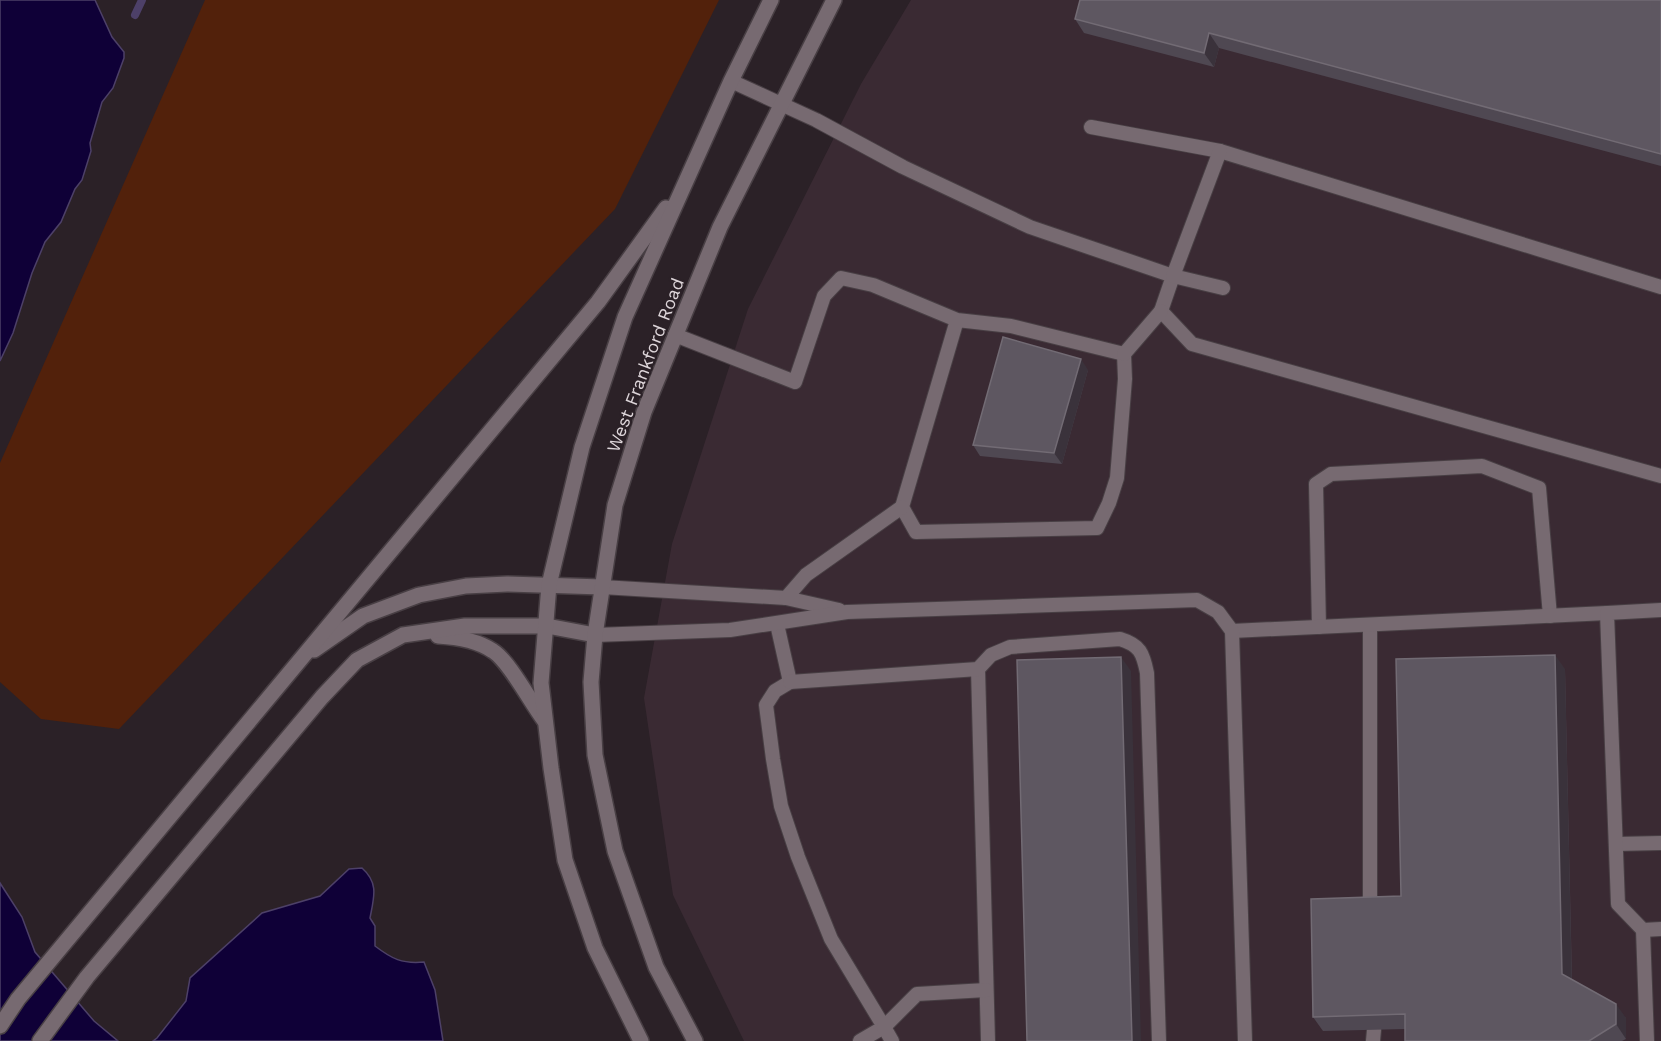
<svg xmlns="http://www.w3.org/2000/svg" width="1661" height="1041" font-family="'Work Sans',sans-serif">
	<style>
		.built { fill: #3a2a33 }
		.green { fill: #52210b }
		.water { fill: #0f0037; stroke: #4d4068; stroke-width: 1.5 }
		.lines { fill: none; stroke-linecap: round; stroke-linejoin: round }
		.stream { stroke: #4d4068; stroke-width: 8 }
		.service-casing { stroke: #483f44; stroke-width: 16 }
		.secondary-casing { stroke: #483f44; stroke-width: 18 }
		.service { stroke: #776a71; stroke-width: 14 }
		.secondary { stroke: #776a71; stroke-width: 15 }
		.wall { fill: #4f4852 }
		.shaded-wall { fill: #3a323b }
		.building { fill: #5e5761; stroke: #726b74; stroke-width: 1.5 }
		.labels { text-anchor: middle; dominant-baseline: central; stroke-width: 4.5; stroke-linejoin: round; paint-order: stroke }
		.street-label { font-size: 18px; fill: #ddd5d9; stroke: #2b2127 }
	</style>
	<rect width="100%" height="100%" fill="#2b2127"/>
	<polygon class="built" points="911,0 1661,0 1661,1041 744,1041 673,895 644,698 672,544 748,309 861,84"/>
	<polygon class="green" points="205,0 719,0 615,209 119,729 41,719 0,682 0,463"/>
	<g class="water">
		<polygon points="0,0 95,0 112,37 124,52 124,58 113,88 102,102 90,143 91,151 82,180 75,189 61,222 45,242 32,273 13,333 0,361"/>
		<path d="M362 868C379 883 374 897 370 918L375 926V946C392 959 402 964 424 962L435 990 443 1041H153L157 1038 186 1001 190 978 262 913 320 896 349 869Z"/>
		<polygon points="0,883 22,917 35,952 94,1021 118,1041 0,1041"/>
	</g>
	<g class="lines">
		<polyline class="stream" points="135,15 142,0"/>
		<g class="service-casing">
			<g id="service">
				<polyline points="731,81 816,120 903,167 1030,227 1173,276 1161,311 1192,344 1661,476"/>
				<polyline points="1091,127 1220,151 1661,287"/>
				<polyline points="1220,151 1173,276 1223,288"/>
				<polyline points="675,335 795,382 824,296 841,278 873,285 957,320 902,507 916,532 1097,528 1109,503 1117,478 1125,379 1124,354 1011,326 957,320"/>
				<polyline points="1124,354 1161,311"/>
				<polyline points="602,587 786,598 839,610"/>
				<polyline points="786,598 806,575 902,507"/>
				<polyline points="777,624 790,682 775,691 766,705 773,759 781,806 798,857 831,939 884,1027 860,1041"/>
				<polyline points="1370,625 1370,912"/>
				<polyline points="1319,627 1316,484 1331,474 1482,466 1539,488 1550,616"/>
				<polyline points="1232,631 1607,613"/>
				<polyline points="595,635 730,630 847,612 1197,600 1218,612 1232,631 1245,1041"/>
				<polyline points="978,669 988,1041"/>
				<path d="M790 682 978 669 991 655 1010 647 1120 639C1140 645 1143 653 1147 673L1159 1041"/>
				<polyline points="1616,844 1661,843"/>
				<polyline points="1643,930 1661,929"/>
				<polyline points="892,1041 884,1027 917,994 986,990"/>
				<polyline points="1373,1041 1374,1030"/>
				<polyline points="1647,1041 1643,930 1618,904 1607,613 1661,610"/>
			</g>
		</g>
		<g class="secondary-casing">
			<g id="secondary">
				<path d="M438 636C456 637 477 640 493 651 509 661 531 703 544 720"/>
				<polyline points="314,650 363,616 419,595 466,586 507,584 602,587"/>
				<polyline points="0,1026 18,999 598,302 666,208"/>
				<polyline points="40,1041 87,977 322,697 357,660 403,635 465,626 547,626 595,635"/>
				<polyline points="641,1041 595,948 565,860 551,768 541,683 549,585 582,447 625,317 731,81 771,0"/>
				<polyline points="695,1041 656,967 615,851 595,755 591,682 595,635 615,505 644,412 720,227 834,0"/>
			</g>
		</g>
		<use href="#service" class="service"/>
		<use href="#secondary" class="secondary"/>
	</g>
	<g class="wall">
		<polygon points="1661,0 1661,166 1219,48 1214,67 1084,33 1075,19"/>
		<polygon points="1088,370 1062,464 980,456 973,445"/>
		<polygon points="1565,669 1572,980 1626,1018 1626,1039 1622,1041 1405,1041 1405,1029 1323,1031 1313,1017 1401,896"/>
	</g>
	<g class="shaded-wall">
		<polygon points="1209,33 1219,48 1214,67 1204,53"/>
		<polygon points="1081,359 1088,370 1062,464 1054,453"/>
		<polygon points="1555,655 1565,669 1572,989 1562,974"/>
		<polygon points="1121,657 1131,671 1141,1041 1132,1041"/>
		<polygon points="1616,1004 1626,1018 1626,1039 1616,1024"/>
	</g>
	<g class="building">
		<polygon points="1080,0 1661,0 1661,154 1209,33 1204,53 1075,19"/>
		<polygon points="1003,337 1081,359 1054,453 973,445"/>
		<polygon points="1555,655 1562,974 1616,1004 1616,1024 1589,1041 1405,1041 1405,1014 1313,1017 1311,899 1401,896 1396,659"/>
		<polygon points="1121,657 1132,1041 1027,1041 1017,660"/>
	</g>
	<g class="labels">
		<g class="street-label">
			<text transform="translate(645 365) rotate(-69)">West Frankford Road</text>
		</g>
	</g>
</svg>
